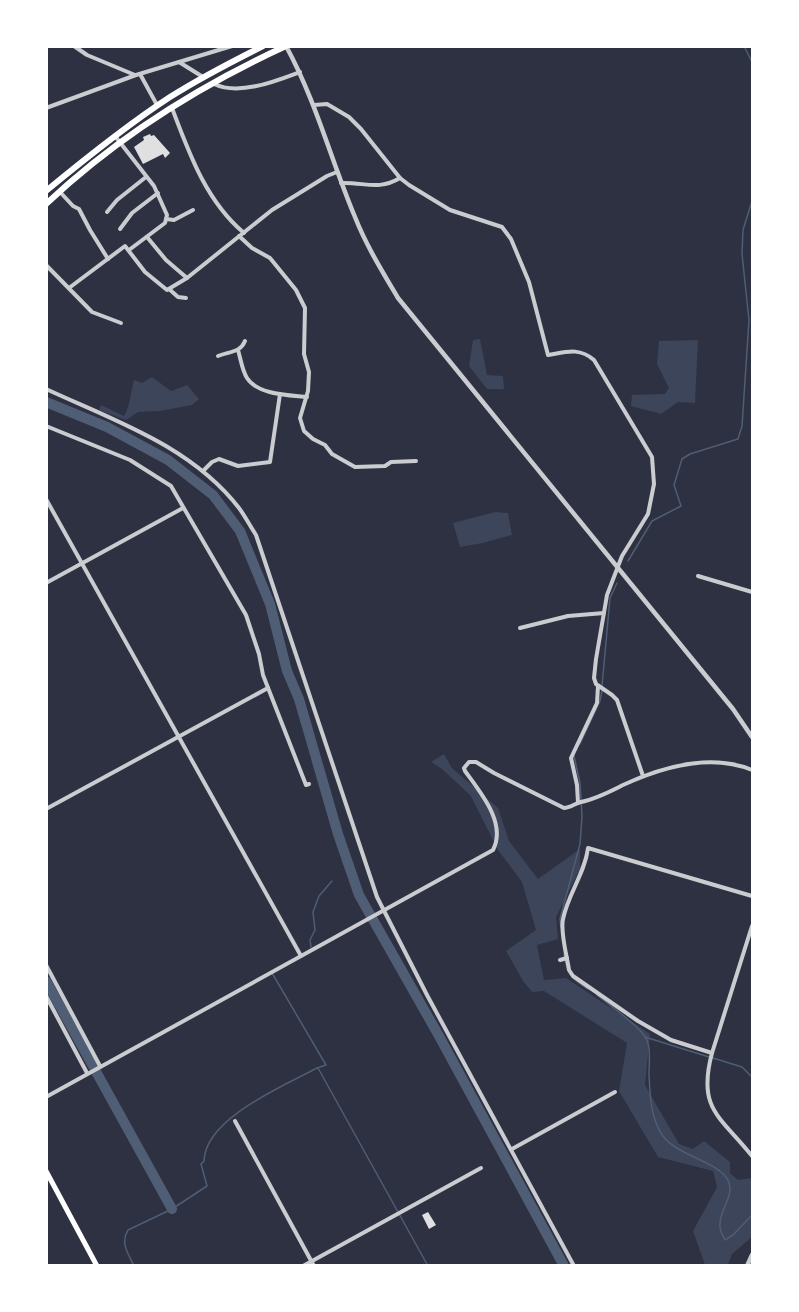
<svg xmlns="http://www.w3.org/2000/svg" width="799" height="1312" font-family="Barlow,sans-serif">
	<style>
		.green { fill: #3c4559 }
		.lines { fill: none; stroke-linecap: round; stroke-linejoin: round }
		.stream { stroke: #4f5d75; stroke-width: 1.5 }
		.river { stroke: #4f5d75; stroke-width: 10 }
		.building { fill: #e0e0e3 }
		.minor { stroke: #caccd0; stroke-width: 4 }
		.tertiary { stroke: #caccd0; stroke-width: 4.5 }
		.primary { stroke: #fff; stroke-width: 5 }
		.trunk { stroke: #fff; stroke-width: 6 }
	</style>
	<rect width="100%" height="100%" fill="#2d3142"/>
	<g class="green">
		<polygon points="480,339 487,375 503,376 504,389 487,389 469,366 473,340"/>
		<polygon points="698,340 695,403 678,402 661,414 631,406 632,395 665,394 669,388 657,364 659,341"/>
		<path d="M152 377 171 391 187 385 199 399 192 405 160 411 138 412 126 420 99 410 101 405 124 416C131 404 130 393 134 380L142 383Z"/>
		<polygon points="495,512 508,513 512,535 483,543 460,547 453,523"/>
		<polygon points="444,754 452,768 498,808 509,841 538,879 580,849 580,869 556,917 558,939 537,945 544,980 566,978 650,1034 645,1085 679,1144 693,1149 704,1141 730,1162 730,1173 738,1180 752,1178 752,1237 732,1254 728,1265 705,1265 693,1231 717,1187 713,1171 658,1157 619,1091 627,1043 544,991 532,992 523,981 506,951 536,930 522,882 498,850 471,796 442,769 431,762"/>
	</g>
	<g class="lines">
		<g class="stream">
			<polyline points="744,46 752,62"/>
			<polyline points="628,561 652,521 681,506 674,485 682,459 690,454 738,439 742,426 749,320 742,254 743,230 752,201"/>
			<polyline points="602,686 610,598 617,583"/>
			<polyline points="580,744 600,701 602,691"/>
			<polyline points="561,928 560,919 580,844 582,816 580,783 574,756"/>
			<polyline points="311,947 310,940 315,930 313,912 319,896 332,881"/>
			<path d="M564 954C567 975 571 978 588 989"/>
			<path d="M597 995C610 1006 633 1021 643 1034 652 1044 649 1061 649 1074 650 1094 650 1118 663 1136 678 1157 723 1162 729 1183 734 1197 718 1212 720 1227 720 1231 723 1236 725 1240L733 1235 752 1215"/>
			<polyline points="645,1037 709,1057"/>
			<polyline points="713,1058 742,1067 752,1077"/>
			<polyline points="318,1068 428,1266"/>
			<path d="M134 1266C128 1253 120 1243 128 1230L172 1209 207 1186 201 1164 204 1161C205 1118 284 1086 317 1068L326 1065 272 973"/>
		</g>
		<g class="river">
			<polyline points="46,402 107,427 168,460 213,495 240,531 270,604 287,671 299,699 338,834 359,895 439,1036 564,1266"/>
			<polyline points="46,981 172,1209"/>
		</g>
	</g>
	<g class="building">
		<polygon points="150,134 151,136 154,135 170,153 165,158 163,154 143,164 134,147 144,140 143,137"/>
		<polygon points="428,1212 436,1225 429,1229 422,1215"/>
	</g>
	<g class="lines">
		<g class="minor">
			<polyline points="74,46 87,55 135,75"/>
			<polyline points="179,62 203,77"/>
			<polyline points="140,74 157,105"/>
			<path d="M214 84C239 96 276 81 300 72"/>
			<path d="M314 105 327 104 349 117 361 129 400 178 409 185 450 210 502 227 511 239 529 282 548 355C566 352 579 347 594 360L652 457 654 484 648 514 622 556 607 595 596 659 594 678 596 684 612 695 617 700 643 776"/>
			<polyline points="46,108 136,75 232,46"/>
			<path d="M172 108C189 153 206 201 244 233"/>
			<polyline points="115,136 154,186 167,215 165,223 129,250"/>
			<path d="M341 183C365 182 378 191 400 178"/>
			<polyline points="60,192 73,206 79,209 90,230 108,259"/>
			<polyline points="107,212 117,200 146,177"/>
			<polyline points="166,219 174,220 193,210"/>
			<polyline points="120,229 132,213 158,193"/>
			<polyline points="239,236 252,248 270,258 296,290 305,308 304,354 309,372 308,391 300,418 304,431 313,439 325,445 332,454 355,467 385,466 391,462 416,461"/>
			<polyline points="147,237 166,260 187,278"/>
			<polyline points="46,265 92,312 121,323"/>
			<polyline points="69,288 125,246 145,272 167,290 187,278 272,210 327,176 337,172"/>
			<polyline points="169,289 178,297 186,298"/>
			<path d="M238 350C241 360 242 370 247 378 258 395 289 395 307 397"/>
			<path d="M218 356C230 351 240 353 245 341"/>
			<path d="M46 389C115 421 191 446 239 508 245 516 250 526 256 535L377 897 427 995 574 1266"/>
			<polyline points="46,426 130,460 171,486 246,615 259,654 263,675 306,785 309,784"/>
			<polyline points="203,471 212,462 219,459 238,466 270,462 280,394"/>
			<polyline points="46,499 301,956"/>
			<polyline points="698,576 752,592"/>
			<polyline points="46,583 183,508"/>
			<polyline points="520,628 568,616 604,613"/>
			<polyline points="578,803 577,785 571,758 597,703 598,686"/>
			<polyline points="46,809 268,688"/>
			<path d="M752 926 712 1053C697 1109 720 1116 752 1156"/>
			<polyline points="560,960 567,958"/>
			<polyline points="46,965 100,1066"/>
			<polyline points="46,996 87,1073"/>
			<path d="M712 1053 671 1040 638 1021 573 976 569 970C567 956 560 932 563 919 568 894 585 873 588 848L752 896"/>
			<path d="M46 1097 493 850C507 823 480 792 465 771L464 768 469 762H476L494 773 564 808C570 808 574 804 581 802 596 799 609 792 623 785 662 767 711 753 752 770"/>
			<polyline points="235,1121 314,1266"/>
			<polyline points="512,1149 615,1092"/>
			<polyline points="303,1266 481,1168"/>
		</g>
		<g class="tertiary">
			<path d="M286 46C316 101 331 160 355 217 366 245 382 271 398 298L733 709 752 737"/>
			<polyline points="747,1266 752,1255"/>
		</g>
		<polyline class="primary" points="46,1171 97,1266"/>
		<g class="trunk">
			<path d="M46 191C86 158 127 125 170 97 200 78 231 62 263 46"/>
			<path d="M46 204C116 138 199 86 286 46"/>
		</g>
	</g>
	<rect width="799" height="1312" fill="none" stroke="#ffffff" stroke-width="96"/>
</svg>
